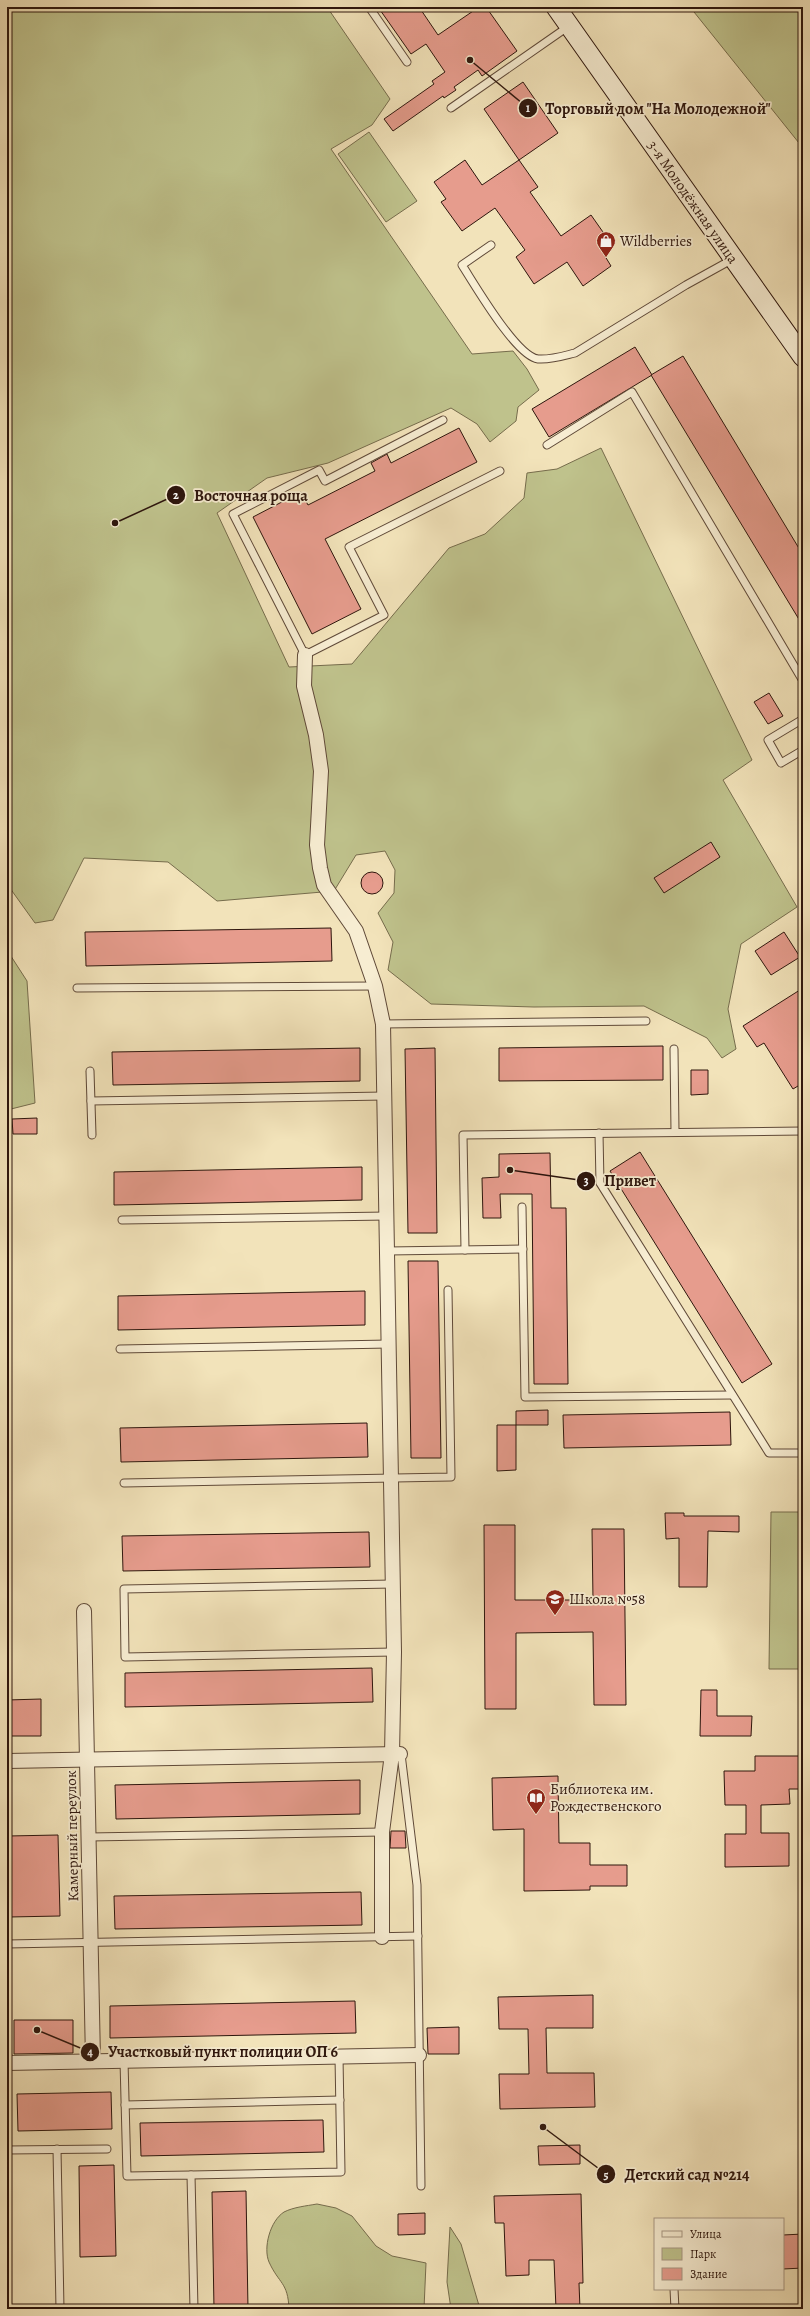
<svg xmlns="http://www.w3.org/2000/svg" width="810" height="2316" font-family="Alegreya,serif">
	<style>
		.green { fill: #bfc28c; stroke: #766c4c }
		.building { fill: #e69c8d; stroke: #2e160d }
		.lines { fill: none; stroke-linecap: round; stroke-linejoin: round }
		.service-casing { stroke: #5f4938; stroke-width: 9 }
		.minor-casing { stroke: #5f4938; stroke-width: 16 }
		.secondary-casing { stroke: #2e160d; stroke-width: 21 }
		.service { stroke: #f7edd2; stroke-width: 7 }
		.minor { stroke: #f7edd2; stroke-width: 14 }
		.secondary { stroke: #f7edd2; stroke-width: 19 }
		.labels { text-anchor: middle; dominant-baseline: central; stroke-width: 3.5; stroke-linejoin: round; paint-order: stroke }
		.street-label { font-size: 15px; fill: #2e160d; stroke: #f7edd2 }
		.poi-label { font-size: 15px; fill: #2e160d; stroke: #f7edd2; text-anchor: start }
		.leader { fill: none; stroke: #2e160d; stroke-width: 1.5 }
		.callout-dot { fill: #2e160d; stroke: #f7edd2; stroke-width: 1.5 }
		.mark-label { font-size: 12px; text-anchor: middle; font-weight: bold; fill: #fff }
		.callout-label { font-size: 16px; text-anchor: middle; font-weight: bold; fill: #2e160d; stroke: #f7edd2; stroke-width: 3.5; stroke-linejoin: round; paint-order: stroke }
	</style>
	<rect width="100%" height="100%" fill="#f2e3ba"/>
	<filter id="stains"><feTurbulence type="fractalNoise" baseFrequency=".005" numOctaves="4"/><feColorMatrix values="0 0 0 0 .2 0 0 0 0 .09 0 0 0 0 .02 0 0 0 .5 -.17"/></filter>
	<radialGradient id="worn" r=".72"><stop offset=".6" stop-color="#630" stop-opacity="0"/><stop offset="1" stop-color="#630" stop-opacity=".3"/></radialGradient>
	<g class="green">
		<polygon points="7,7 327,7 390,99 372,125 331,149 472,354 513,351 527,369 539,390 518,407 516,421 490,442 477,424 451,408 328,463 267,478 217,513 289,667 352,664 449,548 485,534 524,498 527,473 557,469 601,448 752,760 723,780 797,907 741,944 728,1009 736,1049 722,1058 707,1038 644,1006 534,1007 431,1004 388,970 393,942 378,913 394,893 395,870 385,851 356,855 334,891 217,901 168,862 84,858 53,920 35,923 7,884"/>
		<polygon points="690,7 803,7 803,148"/>
		<polygon points="369,132 417,201 386,222 338,154"/>
		<polygon points="7,950 27,981 35,1103 7,1110"/>
		<polygon points="771,1512 803,1512 803,1669 769,1669"/>
		<path d="M317 2204 336 2208 352 2216 376 2246 392 2256 426 2263 424 2309H289C288 2282 279 2284 269 2262 263 2248 270 2221 284 2212 294 2207 306 2206 317 2204Z"/>
		<polygon points="450,2227 461,2244 480,2309 451,2309 447,2282"/>
	</g>
	<g class="building">
		<polygon points="378,7 419,7 438,35 479,7 486,7 517,51 482,76 478,70 454,87 456,90 444,98 443,96 393,131 384,119 434,84 432,81 445,72 426,44 411,54"/>
		<polygon points="523,82 558,133 519,160 484,109"/>
		<polygon points="465,160 482,185 519,160 538,187 530,192 561,236 591,215 610,242 600,248 611,266 583,286 567,262 534,284 516,257 525,250 495,208 462,231 441,202 446,199 434,182"/>
		<polygon points="635,347 652,375 549,437 532,409"/>
		<polygon points="683,356 803,555 803,626 651,375"/>
		<polygon points="459,428 477,462 325,539 361,609 312,634 253,517 301,492 308,505 375,471 371,463 387,454 391,463"/>
		<polygon points="769,693 783,716 768,724 754,702"/>
		<polygon points="711,842 720,857 664,893 654,878"/>
		<circle cx="372" cy="883" r="11"/>
		<polygon points="331,928 332,961 86,966 85,932"/>
		<polygon points="784,932 800,957 771,975 755,951"/>
		<polygon points="803,988 803,1083 793,1089 764,1043 757,1047 743,1026"/>
		<polygon points="663,1046 663,1080 499,1081 499,1048"/>
		<polygon points="360,1048 360,1081 113,1085 112,1052"/>
		<polygon points="435,1048 437,1233 408,1233 405,1049"/>
		<polygon points="691,1070 708,1070 708,1094 691,1095"/>
		<polygon points="37,1118 37,1134 13,1134 12,1119"/>
		<polygon points="640,1152 772,1364 742,1383 610,1171"/>
		<polygon points="550,1153 551,1208 566,1208 568,1384 534,1384 532,1194 500,1194 501,1218 483,1218 482,1178 499,1177 499,1154"/>
		<polygon points="362,1167 362,1200 114,1205 114,1172"/>
		<polygon points="408,1261 438,1261 441,1458 411,1458"/>
		<polygon points="365,1291 365,1325 118,1330 118,1296"/>
		<polygon points="548,1410 548,1425 516,1425 516,1411"/>
		<polygon points="730,1412 731,1445 564,1448 563,1415"/>
		<polygon points="367,1423 368,1457 121,1462 120,1428"/>
		<polygon points="497,1425 516,1425 516,1470 497,1471"/>
		<polygon points="665,1513 684,1513 684,1516 739,1516 739,1532 708,1531 707,1587 679,1587 679,1538 666,1539"/>
		<polygon points="484,1525 515,1525 515,1600 593,1600 592,1529 624,1529 626,1705 594,1705 593,1632 516,1633 516,1709 485,1709"/>
		<polygon points="369,1532 370,1567 123,1571 122,1536"/>
		<polygon points="372,1668 373,1702 125,1707 125,1673"/>
		<polygon points="701,1690 717,1690 717,1716 752,1716 751,1736 700,1736"/>
		<polygon points="41,1699 41,1736 7,1736 7,1700"/>
		<polygon points="755,1756 803,1756 803,1789 789,1789 790,1804 761,1805 761,1833 789,1833 789,1866 725,1867 725,1834 746,1834 746,1805 725,1805 724,1771 755,1771"/>
		<polygon points="558,1776 559,1843 590,1843 590,1865 627,1865 627,1886 590,1886 590,1890 524,1891 524,1829 493,1830 492,1778"/>
		<polygon points="360,1780 360,1814 116,1819 115,1785"/>
		<polygon points="391,1831 405,1831 406,1848 390,1848"/>
		<polygon points="58,1835 60,1916 9,1917 8,1836"/>
		<polygon points="361,1892 362,1925 115,1929 114,1896"/>
		<polygon points="593,1995 593,2028 546,2028 547,2073 594,2073 595,2107 500,2109 499,2074 529,2074 528,2029 499,2029 498,1997"/>
		<polygon points="355,2001 356,2033 110,2038 110,2006"/>
		<polygon points="14,2020 73,2020 73,2053 14,2054"/>
		<polygon points="459,2027 459,2054 428,2054 427,2028"/>
		<polygon points="111,2092 112,2129 18,2131 17,2094"/>
		<polygon points="323,2120 324,2152 141,2156 140,2123"/>
		<polygon points="580,2145 580,2164 539,2165 538,2146"/>
		<polygon points="114,2165 116,2256 80,2257 79,2166"/>
		<polygon points="246,2191 248,2309 214,2309 212,2192"/>
		<polygon points="581,2194 583,2283 579,2283 580,2309 556,2309 554,2260 529,2260 529,2275 506,2276 504,2223 495,2223 494,2196"/>
		<polygon points="425,2213 425,2234 398,2235 398,2214"/>
		<polygon points="803,2234 803,2268 783,2269 783,2235"/>
	</g>
	<g class="lines">
		<g class="service-casing">
			<g id="service">
				<polyline points="369,7 407,62"/>
				<polyline points="451,108 569,26"/>
				<path d="M491 245 462 265C475 285 516 356 538 359 551 360 563 356 575 353L686 285 733 259"/>
				<polyline points="443,420 325,481 319,470 233,514 305,655 384,615 349,547 500,471"/>
				<polyline points="547,445 632,392 803,681"/>
				<polyline points="803,719 768,740 781,763 803,750"/>
				<polyline points="77,988 375,986"/>
				<polyline points="383,1024 646,1021"/>
				<polyline points="674,1049 675,1132"/>
				<polyline points="90,1071 92,1135"/>
				<polyline points="91,1101 384,1096"/>
				<polyline points="599,1133 600,1183 769,1453 803,1453"/>
				<polyline points="522,1207 525,1397 732,1395"/>
				<polyline points="122,1220 387,1216"/>
				<polyline points="465,1250 463,1135 803,1131"/>
				<polyline points="388,1251 523,1249"/>
				<polyline points="120,1349 389,1344"/>
				<polyline points="124,1483 451,1477 448,1290"/>
				<polyline points="393,1584 124,1589 125,1657 394,1652"/>
				<polyline points="401,1754 417,1885 421,2186"/>
				<polyline points="89,1837 382,1832"/>
				<polyline points="7,1944 418,1936"/>
				<polyline points="124,2061 127,2176 191,2175 194,2309"/>
				<polyline points="125,2105 340,2100"/>
				<polyline points="57,2149 60,2309"/>
				<polyline points="7,2150 107,2149"/>
				<polyline points="191,2175 341,2172 339,2057"/>
				<polyline points="674,2289 675,2309"/>
			</g>
		</g>
		<g class="minor-casing">
			<g id="minor">
				<polyline points="305,655 304,686 316,735 321,771 317,845 320,868 324,885 356,931 375,986 383,1024 394,1652 392,1754 382,1832 382,1937"/>
				<polyline points="84,1611 93,2061"/>
				<polyline points="7,1761 400,1754"/>
				<polyline points="7,2063 419,2055"/>
			</g>
		</g>
		<g class="secondary-casing">
			<polyline id="secondary" points="556,7 803,357"/>
		</g>
		<use href="#service" class="service"/>
		<use href="#minor" class="minor"/>
		<use href="#secondary" class="secondary"/>
	</g>
	<defs>
		<g id="shop-pin" transform="scale(1)"><path d="M0 17L-7.5 6A9.5 9.5 0 1 1 7.5 6Z" fill="#8f2418" stroke="#f7edd2"/><path d="M-5-2.5h2.3a2.7 3.5 0 0 1 5.4 0H5L5.5 6h-11ZM-1.5-2.5h3a1.5 2.3 0 0 0-3 0Z" fill="#fff"/></g>
		<g id="school-pin" transform="scale(1)"><path d="M0 17L-7.5 6A9.5 9.5 0 1 1 7.5 6Z" fill="#8f2418" stroke="#f7edd2"/><path d="M0-5L7-2L0 1L-7-2ZM-4 1L0 2.5L4 1V4Q0 6-4 4Z" fill="#fff"/></g>
		<g id="library-pin" transform="scale(1)"><path d="M0 17L-7.5 6A9.5 9.5 0 1 1 7.5 6Z" fill="#8f2418" stroke="#f7edd2"/><path d="M-6-4Q-3-5.5-.7-3.5V5Q-3 3-6 4ZM6-4Q3-5.5 .7-3.5V5Q3 3 6 4Z" fill="#fff"/></g>
	</defs>
	<g fill-rule="evenodd">
		<use href="#shop-pin" x="606" y="241"/>
		<use href="#school-pin" x="555" y="1599"/>
		<use href="#library-pin" x="536" y="1798"/>
	</g>
	<g class="labels">
		<g class="street-label">
			<text transform="translate(693 202) rotate(55)">3-я Молодёжная улица</text>
			<text transform="translate(72 1836) rotate(-91)">Камерный переулок</text>
		</g>
		<g class="poi-label">
			<text x="620" y="241">Wildberries</text>
			<text x="569" y="1599">Школа №58</text>
			<text x="550" y="1789">Библиотека им.<tspan x="550" dy="17">Рождественского</tspan></text>
		</g>
	</g>
	<path class="leader" d="M470 60L528 108M115 523L176 495M510 1170L586 1181M37 2030L90 2052M543 2127L606 2174"/>
	<g class="callout-dot">
		<circle cx="470" cy="60" r="4"/>
		<circle cx="115" cy="523" r="4"/>
		<circle cx="510" cy="1170" r="4"/>
		<circle cx="37" cy="2030" r="4"/>
		<circle cx="543" cy="2127" r="4"/>
		<circle cx="528" cy="108" r="10"/>
		<circle cx="176" cy="495" r="10"/>
		<circle cx="586" cy="1181" r="10"/>
		<circle cx="90" cy="2052" r="10"/>
		<circle cx="606" cy="2174" r="10"/>
	</g>
	<g class="mark-label">
		<text x="528" y="112">1</text>
		<text x="176" y="499">2</text>
		<text x="586" y="1185">3</text>
		<text x="90" y="2056">4</text>
		<text x="606" y="2179">5</text>
	</g>
	<g class="callout-label">
		<text x="658" y="114">Торговый дом "На Молодежной"</text>
		<text x="251" y="501">Восточная роща</text>
		<text x="630" y="1186">Привет</text>
		<text x="223" y="2057">Участковый пункт полиции ОП 6</text>
		<text x="687" y="2180">Детский сад №214</text>
	</g>
	<rect width="810" height="2316" fill="none" stroke="#f2e3ba" stroke-width="24"/>
	<rect x="8" y="8" width="794" height="2300" fill="none" stroke="#2e160d" stroke-width="2"/>
	<rect x="12" y="12" width="786" height="2292" fill="none" stroke="#2e160d"/>
	<rect x="654" y="2218" width="130" height="72" fill="#f7edd2" stroke="#a79783"/>
	<rect x="662" y="2231" width="20" height="6" fill="#f7edd2" stroke="#a79783"/>
	<text x="690" y="2238" font-size="12" fill="#2e160d">Улица</text>
	<rect x="662" y="2248" width="20" height="12" fill="#bfc28c" stroke="#a79783"/>
	<text x="690" y="2258" font-size="12" fill="#2e160d">Парк</text>
	<rect x="662" y="2268" width="20" height="12" fill="#e69c8d" stroke="#a79783"/>
	<text x="690" y="2278" font-size="12" fill="#2e160d">Здание</text>
	<rect width="100%" height="100%" filter="url(#stains)"/>
	<rect width="100%" height="100%" fill="url(#worn)"/>
</svg>
